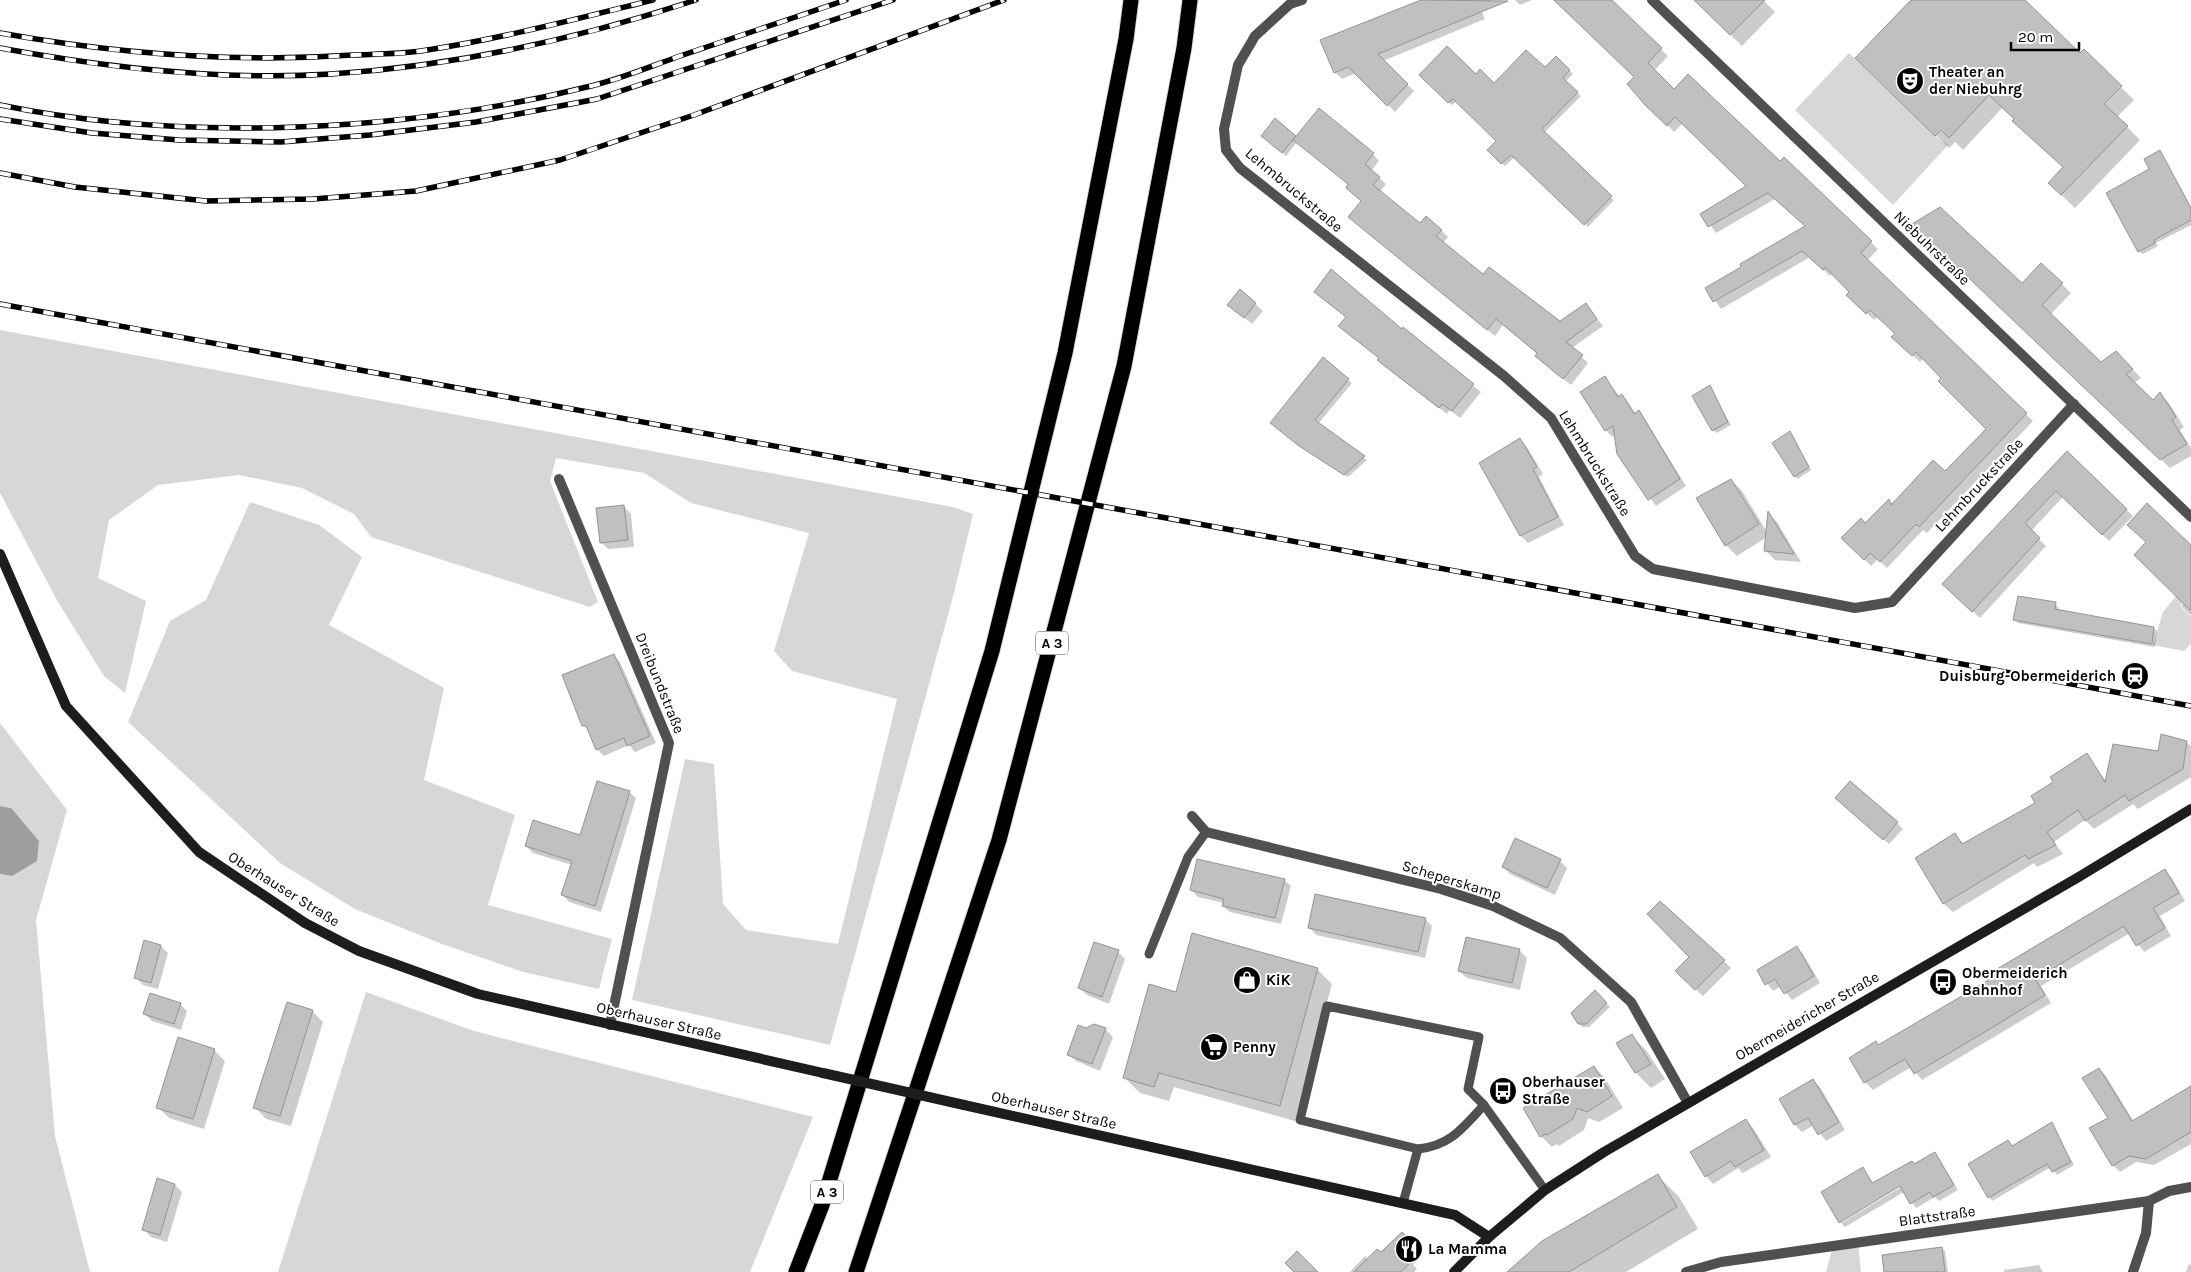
<svg xmlns="http://www.w3.org/2000/svg" width="2191" height="1272" font-family="Karla,sans-serif">
	<style>
		.green { fill: #d7d7d7 }
		.water { fill: #9e9e9e }
		.shadow { fill: #0003 }
		.building { fill: #c0c0c0; stroke: #949494 }
		.lines { fill: none; stroke-linecap: round; stroke-linejoin: round }
		.highway-casing { stroke: #dbdbdb; stroke-width: 17 }
		.lane { stroke: #505050; stroke-width: 9 }
		.street { stroke: #505050; stroke-width: 10 }
		.secondary { stroke: #1d1d1d; stroke-width: 10 }
		.highway { stroke: #000; stroke-width: 15 }
		.rail-casing { stroke: #000; stroke-width: 5.5 }
		.rail { stroke: #fff; stroke-width: 4; stroke-dasharray: 11; stroke-linecap: butt }
		.secondary-bridge { stroke: #1d1d1d; stroke-width: 10 }
		.labels { text-anchor: middle; dominant-baseline: central; stroke-width: 4; stroke-linejoin: round; paint-order: stroke }
		.shield { fill: #fff; stroke: #4c4c4c; stroke-width: 1 }
		.shield-label { font-size: 14px; font-weight: bold; fill: #000 }
		.poi-label { font-size: 15px; font-weight: bold; fill: #000; stroke: #fff; text-anchor: start }
		.street-label { font-size: 15px; fill: #000; stroke: #fff }
	</style>
	<rect width="100%" height="100%" fill="#fff"/>
	<g class="green">
		<polygon points="1849,53 1935,136 1948,145 1893,205 1795,110"/>
		<polygon points="0,330 953,507 973,514 954,593 830,1045 632,1000 685,759 714,764 723,904 746,930 838,944 897,699 792,671 774,651 809,533 691,503 644,473 556,458 550,481 598,602 590,607 371,537 354,514 302,488 239,475 158,485 109,520 98,578 146,601 125,693 104,676 58,602 0,493"/>
		<polygon points="250,502 319,525 362,557 329,625 444,688 424,780 515,815 488,905 612,939 599,989 523,972 442,944 355,909 280,863 128,722 170,621 206,600"/>
		<polygon points="2191,578 2191,594 2180,606 2191,617 2191,644 2184,651 2153,645 2163,612"/>
		<polygon points="0,723 67,810 36,920 55,1136 90,1272 0,1272 0,874 12,876 11,808 0,806"/>
		<polygon points="366,992 474,1031 813,1117 750,1272 278,1272"/>
		<polygon points="1858,1242 1861,1272 1826,1272 1833,1246"/>
	</g>
	<polygon class="water" points="0,806 11,808 39,841 37,861 12,876 0,874"/>
	<g class="shadow">
		<polygon points="1422,0 1492,0 1479,5 1485,19 1383,61 1414,91 1395,112 1356,73 1342,79 1335,72 1322,41"/>
		<polygon points="1515,0 1532,0 1520,5"/>
		<polygon points="1553,0 1610,0 1668,56 1654,71 1674,90 1780,163 1784,158 1878,249 1867,261 2033,421 1927,533 1923,530 1887,568 1878,559 1871,566 1843,538 1866,524 1889,500 1893,504 1945,473 1988,429 1924,358 1920,362 1893,337 1896,334 1878,316 1874,320 1848,295 1851,292 1833,273 1830,276 1810,257 1721,309 1707,289 1806,227 1775,199 1716,233 1702,214 1748,186 1683,123 1674,132 1629,84 1635,77"/>
		<polygon points="1695,0 1763,0 1775,12 1742,46"/>
		<polygon points="1913,0 2023,0 2080,55 2084,51 2134,100 2117,117 2140,140 2075,208 2049,183 2064,168 2003,107 1963,150 1955,142 1949,148 1857,58"/>
		<polygon points="1556,58 1573,74 1565,82 1581,96 1544,133 1614,200 1588,227 1515,157 1505,166 1489,150 1498,141 1457,101 1452,105 1421,75 1476,76 1494,85 1545,69"/>
		<polygon points="1275,120 1297,138 1373,154 1379,161 1371,171 1386,184 1380,192 1421,225 1441,230 1448,237 1443,243 1483,276 1560,323 1586,304 1603,326 1572,348 1588,363 1571,385 1543,363 1538,354 1503,325 1495,336 1356,223 1363,201 1349,185 1297,142 1286,156 1266,139"/>
		<polygon points="2160,152 2191,207 2191,225 2156,243 2158,246 2143,254 2139,251"/>
		<polygon points="1923,233 2022,285 2041,264 2071,293 2050,315 2101,364 2125,361 2141,378 2134,383 2153,402 2160,394 2169,403 2184,427 2180,430 2191,448 2191,456 2170,468"/>
		<polygon points="1240,290 1263,311 1252,324 1229,305"/>
		<polygon points="1340,326 1402,330 1481,392 1460,418 1450,410 1447,414 1386,367 1380,359"/>
		<polygon points="1604,377 1620,397 1622,396 1628,402 1636,414 1639,412 1645,419 1686,486 1656,506 1618,454 1616,435 1612,437 1606,430"/>
		<polygon points="1348,380 1352,383 1318,424 1367,460 1348,477 1304,449 1275,426"/>
		<polygon points="1709,387 1731,425 1717,433 1713,430"/>
		<polygon points="1790,433 1811,470 1798,479 1795,476"/>
		<polygon points="1520,440 1527,447 1543,474 1539,477 1564,525 1528,543 1521,536 1480,464"/>
		<polygon points="2067,453 2133,516 2109,541 2063,497 2031,531 2046,546 1980,618 1950,591"/>
		<polygon points="1731,480 1742,491 1767,532 1769,514 1777,522 1801,562 1775,560 1765,550 1767,537 1737,556 1726,545"/>
		<polygon points="624,507 631,514 634,547 608,549 601,542"/>
		<polygon points="2191,547 2191,616 2181,606 2184,603"/>
		<polygon points="2055,604 2058,607 2058,611 2154,628 2157,631 2155,647 2018,623 2015,620"/>
		<polygon points="614,656 620,662 656,743 635,752 629,745 604,756 597,749 590,732 584,725"/>
		<polygon points="2186,742 2191,746 2191,777 2138,809 2133,804 2094,829 2085,820 2054,842 2063,854 2037,867 2034,863 1953,912 1944,904 1917,858 1955,835 1964,844 2037,803 2055,783 2086,754 2106,781 2159,752"/>
		<polygon points="629,792 636,798 601,912 569,902 563,895 572,865 533,853 526,846 581,837"/>
		<polygon points="1843,804 1897,823 1903,829 1889,844"/>
		<polygon points="1560,861 1567,868 1555,895 1510,874 1503,867"/>
		<polygon points="2165,871 2172,878 2185,901 2160,916 2171,936 2144,952 2130,933 2041,986 2051,1003 1922,1080 1911,1067 1873,1090 1865,1082 1851,1058 1879,1046 1996,976"/>
		<polygon points="1284,880 1291,886 1281,924 1230,912 1223,906 1224,903 1198,897 1191,890"/>
		<polygon points="1425,919 1432,926 1425,958 1316,935 1309,927"/>
		<polygon points="161,946 168,953 158,989 143,985 136,978"/>
		<polygon points="1797,948 1803,954 1820,983 1792,1000 1781,986 1773,991 1758,971"/>
		<polygon points="1519,950 1527,958 1520,990 1467,978 1459,971"/>
		<polygon points="1118,952 1125,959 1109,1004 1087,995 1079,988"/>
		<polygon points="1691,957 1724,961 1731,968 1703,996 1677,971"/>
		<polygon points="1317,969 1332,984 1295,1121 1174,1087 1169,1101 1140,1093 1125,1078 1177,993"/>
		<polygon points="1595,992 1610,1007 1589,1027 1582,1027 1579,1023"/>
		<polygon points="180,1004 187,1011 181,1030 152,1021 145,1014"/>
		<polygon points="312,1011 323,1022 291,1126 266,1119 255,1107"/>
		<polygon points="1105,1029 1113,1037 1100,1071 1076,1061 1069,1054"/>
		<polygon points="1631,1035 1646,1050 1665,1079 1651,1088 1636,1073 1618,1043"/>
		<polygon points="214,1050 225,1061 204,1129 169,1118 158,1107"/>
		<polygon points="1594,1067 1605,1078 1623,1108 1599,1122 1588,1118 1584,1130 1559,1146 1557,1144 1552,1147 1541,1136"/>
		<polygon points="2099,1069 2106,1076 2134,1122 2191,1088 2191,1144 2154,1165 2136,1162 2120,1172 2113,1165 2109,1118"/>
		<polygon points="1813,1080 1820,1087 1845,1130 1826,1141 1814,1125 1802,1132 1795,1125 1780,1100"/>
		<polygon points="1746,1121 1753,1128 1771,1157 1743,1173 1738,1168 1713,1184 1706,1176"/>
		<polygon points="2051,1124 2074,1165 2057,1175 2051,1167 1992,1201 1969,1164 2008,1141 2013,1147"/>
		<polygon points="1935,1153 1958,1190 1939,1201 1935,1197 1916,1208 1904,1192 1845,1227 1841,1223 1906,1184 1904,1182 1840,1221 1863,1169 1874,1184"/>
		<polygon points="1658,1176 1679,1197 1698,1229 1626,1272 1510,1272"/>
		<polygon points="175,1185 182,1192 167,1242 151,1237 143,1229"/>
		<polygon points="1402,1233 1423,1255 1413,1265 1417,1269 1414,1272 1350,1272 1365,1256 1368,1259 1381,1254"/>
		<polygon points="1941,1248 1945,1251 1948,1272 1886,1272"/>
		<polygon points="2189,1264 2191,1265 2191,1272 2186,1272"/>
		<polygon points="2039,1265 2043,1272 2004,1272 2004,1270"/>
	</g>
	<g class="building">
		<polygon points="1421,0 1508,1 1378,54 1408,84 1387,106 1348,67 1334,73 1320,40"/>
		<polygon points="1554,0 1612,0 1662,48 1648,63 1674,89 1688,74 1780,161 1784,157 1872,241 1861,253 2027,413 1919,527 1916,524 1880,562 1870,553 1864,560 1841,538 1861,518 1865,523 1889,499 1891,505 1933,460 1945,471 1986,429 1938,381 1941,378 1916,352 1912,356 1891,337 1895,334 1870,310 1866,314 1846,295 1849,292 1825,267 1823,270 1802,251 1713,302 1705,288 1741,267 1740,264 1805,226 1768,193 1708,227 1700,214 1746,186 1675,117 1667,126 1645,105 1627,84 1634,77"/>
		<polygon points="1694,0 1765,0 1730,35"/>
		<polygon points="1911,0 2025,0 2080,53 2084,49 2122,86 2104,104 2128,126 2061,195 2048,183 2063,167 2012,121 2014,119 1989,95 1949,138 1941,130 1935,136 1855,58"/>
		<polygon points="1447,46 1476,74 1480,69 1494,83 1526,50 1545,67 1556,56 1570,70 1563,78 1578,92 1542,129 1612,196 1584,225 1511,155 1501,164 1487,150 1496,141 1453,99 1448,103 1419,75"/>
		<polygon points="1319,108 1374,153 1365,164 1380,177 1373,185 1420,223 1426,216 1442,230 1436,236 1483,274 1489,267 1560,321 1586,303 1597,319 1566,342 1583,355 1563,379 1535,356 1537,353 1496,319 1487,330 1348,217 1361,201 1346,188 1348,184 1293,140"/>
		<polygon points="1275,118 1296,136 1282,153 1261,136"/>
		<polygon points="2160,150 2191,208 2191,220 2154,240 2155,243 2138,252 2106,193 2149,169 2144,159"/>
		<polygon points="1940,207 2022,283 2041,263 2063,283 2042,305 2101,362 2116,351 2133,369 2126,374 2153,400 2160,392 2176,417 2172,420 2187,444 2160,460 1912,224"/>
		<polygon points="1331,269 1402,329 1403,327 1474,384 1452,411 1442,404 1439,408 1377,360 1379,358 1338,326 1346,317 1314,292"/>
		<polygon points="1240,289 1256,303 1244,318 1227,305"/>
		<polygon points="1323,357 1349,379 1315,420 1365,456 1344,475 1299,446 1270,423"/>
		<polygon points="1605,376 1618,397 1622,394 1634,414 1639,410 1680,479 1648,500 1617,454 1613,426 1605,431 1580,392"/>
		<polygon points="1710,385 1728,422 1712,431 1692,396"/>
		<polygon points="1790,431 1809,467 1794,477 1772,443"/>
		<polygon points="1520,438 1537,467 1533,469 1558,517 1520,536 1479,463"/>
		<polygon points="2067,451 2127,509 2102,535 2056,491 2025,523 2040,538 1972,612 1942,584"/>
		<polygon points="1731,479 1759,524 1725,546 1696,498"/>
		<polygon points="2147,503 2191,545 2191,611 2134,555 2146,542 2127,525"/>
		<polygon points="624,505 628,540 600,543 596,508"/>
		<polygon points="1768,511 1794,554 1764,551"/>
		<polygon points="2018,596 2056,602 2055,609 2154,627 2152,644 2013,620"/>
		<polygon points="614,654 650,736 627,746 624,738 596,750 586,726 582,726 562,675"/>
		<polygon points="2161,734 2187,741 2183,769 2129,801 2125,795 2085,821 2078,810 2047,832 2056,845 2028,859 2025,855 1943,904 1915,858 1955,833 1962,844 2035,803 2031,796 2053,782 2050,777 2087,753 2105,782 2113,744 2158,751"/>
		<polygon points="597,781 630,791 595,906 561,895 572,861 525,846 533,820 580,835"/>
		<polygon points="1850,781 1898,822 1883,840 1835,798"/>
		<polygon points="1515,838 1561,859 1547,888 1502,867"/>
		<polygon points="1197,859 1285,879 1275,918 1222,906 1224,899 1190,890"/>
		<polygon points="2165,869 2179,893 2153,908 2165,928 2136,946 2124,926 2035,979 2045,995 2000,1023 1914,1074 1905,1059 1864,1083 1849,1058 1876,1041 1878,1045 1950,1003 1995,976 1992,972"/>
		<polygon points="1315,894 1426,918 1418,952 1308,928"/>
		<polygon points="1660,901 1725,960 1695,990 1675,971 1689,957 1647,914"/>
		<polygon points="1192,933 1318,968 1280,1106 1159,1073 1154,1087 1123,1078 1149,984 1176,992"/>
		<polygon points="1466,937 1520,949 1512,983 1458,971"/>
		<polygon points="144,940 161,945 151,983 134,978"/>
		<polygon points="1094,942 1119,950 1102,997 1078,988"/>
		<polygon points="1797,946 1814,976 1784,994 1775,979 1765,985 1757,970"/>
		<polygon points="1595,990 1607,1003 1586,1024 1578,1024 1571,1013"/>
		<polygon points="150,993 181,1003 174,1024 143,1014"/>
		<polygon points="287,1002 313,1010 280,1116 253,1108"/>
		<polygon points="1094,1024 1106,1028 1092,1064 1067,1055 1078,1025 1086,1028"/>
		<polygon points="1632,1034 1651,1064 1635,1073 1616,1043"/>
		<polygon points="178,1037 215,1049 193,1119 156,1108"/>
		<polygon points="1594,1066 1612,1096 1587,1112 1577,1108 1573,1119 1547,1135 1546,1134 1540,1137 1523,1108"/>
		<polygon points="2099,1068 2132,1121 2191,1086 2191,1132 2146,1159 2129,1156 2112,1166 2089,1128 2108,1118 2082,1078"/>
		<polygon points="1813,1079 1839,1122 1818,1135 1808,1118 1794,1125 1779,1099"/>
		<polygon points="1746,1119 1764,1150 1735,1167 1731,1161 1705,1177 1690,1152"/>
		<polygon points="2052,1122 2071,1162 2052,1172 2047,1164 1988,1198 1968,1164 2008,1140 2012,1146"/>
		<polygon points="1935,1152 1954,1185 1933,1197 1930,1192 1910,1204 1900,1186 1839,1223 1821,1192 1863,1167 1872,1183 1912,1161 1914,1164"/>
		<polygon points="1658,1174 1677,1207 1569,1272 1507,1272 1542,1241"/>
		<polygon points="157,1178 175,1184 160,1235 142,1230"/>
		<polygon points="1402,1232 1417,1248 1408,1257 1412,1261 1401,1272 1354,1272 1377,1249 1381,1252"/>
		<polygon points="1942,1247 1945,1272 1884,1272 1882,1255"/>
		<polygon points="1297,1251 1318,1272 1294,1272 1285,1263"/>
	</g>
	<g class="lines">
		<g class="highway-casing">
			<g id="highway">
				<polyline points="796,1272 822,1205 992,651 1065,353 1126,39 1131,0"/>
				<polyline points="856,1272 999,840 1124,366 1184,48 1190,0"/>
			</g>
		</g>
		<g class="lane">
			<polyline points="1149,954 1188,857 1206,832"/>
			<polyline points="1418,1149 1300,1120 1327,1006 1479,1037 1468,1089 1484,1105 1545,1190"/>
			<path d="M1403 1203 1418 1149C1450 1146 1463 1128 1484 1105"/>
		</g>
		<g class="street">
			<polyline points="1302,0 1290,4 1255,36 1238,65 1224,129 1226,150 1240,168 1504,376 1551,418 1635,556 1653,569 1855,608 1892,602 2074,404"/>
			<polyline points="1652,0 2191,517"/>
			<polyline points="559,479 669,743 610,1025"/>
			<polyline points="1192,816 1206,832 1441,889 1493,906 1560,938 1631,1002 1688,1103"/>
			<polyline points="1686,1272 1721,1262 2149,1201 2169,1191 2191,1187"/>
			<polyline points="2133,1272 2146,1233 2149,1201"/>
		</g>
		<g class="secondary">
			<polyline points="0,554 66,706 199,852 305,923 359,951 478,994 823,1073"/>
			<polyline points="964,1105 1455,1215 1489,1237"/>
			<polyline points="1454,1272 1489,1237 1545,1190 1604,1152 2077,878 2191,809"/>
		</g>
		<use href="#highway" class="highway"/>
		<g class="rail-casing">
			<g id="rail">
				<path d="M0 33C117 54 235 63 353 55 376 54 399 54 421 51 500 39 576 19 653 0"/>
				<path d="M0 48C108 68 220 81 331 74 456 66 578 39 696 0"/>
				<path d="M0 105C184 143 409 132 591 86 620 79 649 67 677 57 733 38 790 19 846 0"/>
				<polyline points="0,119 92,133 179,140 281,142 370,135 476,122 597,99 893,0"/>
				<polyline points="0,173 75,187 206,201 313,199 416,191 560,160 694,115 1004,0"/>
				<polyline points="0,304 2191,706"/>
			</g>
		</g>
		<use href="#rail" class="rail"/>
		<polyline class="secondary-bridge" points="823,1073 964,1105"/>
	</g>
	<defs>
		<g id="theatre-disc" transform="scale(1.4375)"><circle r="9.5" fill="#000" stroke="#fff"/><path d="M-5-5.5Q0-4 5-5.5V0Q5 5 0 6Q-5 5-5 0ZM-3.3-2.5H-1v1.5H-3.3ZM1-2.5H3.3v1.5H1ZM-2.8 1Q0 5.5 2.8 1Z" fill="#fff"/></g>
		<g id="station-disc" transform="scale(1.4375)"><circle r="9.5" fill="#000" stroke="#fff"/><path d="M-3-6H3Q5-6 5-4V2Q5 4 3 4L4.5 6H3L1.5 4h-3L-3 6H-4.5L-3 4Q-5 4-5 2V-4Q-5-6-3-6ZM-3.5-4v3h7v-3ZM-3.5 1v1.5H-2V1ZM2 1v1.5H3.5V1Z" fill="#fff"/></g>
		<g id="shop-disc" transform="scale(1.4375)"><circle r="9.5" fill="#000" stroke="#fff"/><path d="M-5-2.5h2.3a2.7 3.5 0 0 1 5.4 0H5L5.5 6h-11ZM-1.5-2.5h3a1.5 2.3 0 0 0-3 0Z" fill="#fff"/></g>
		<g id="bus-disc" transform="scale(1.4375)"><circle r="9.5" fill="#000" stroke="#fff"/><path d="M-5-6H5V4H4V6H2V4H-2V6H-4V4H-5ZM-3.5-4V0h7V-4ZM-3.5 1.2v1.5H-2V1.2ZM2 1.2v1.5H3.5V1.2Z" fill="#fff"/></g>
		<g id="supermarket-disc" transform="scale(1.4375)"><circle r="9.5" fill="#000" stroke="#fff"/><path d="M-6-5.5h2.5l.6 2H6L4.5 2H-2.5L-4.4-4H-6ZM-1.5 3.2a1.3 1.3 0 1 0 .1 0ZM3 3.2a1.3 1.3 0 1 0 .1 0Z" fill="#fff"/></g>
		<g id="restaurant-disc" transform="scale(1.4375)"><circle r="9.5" fill="#000" stroke="#fff"/><path d="M-5-6h1v4h1v-4h1v4h1v-4h1v5L-1.5 .5V6h-2V.5L-5-1ZM5-6V6H3V1.5H1.5Q1.5-4 5-6Z" fill="#fff"/></g>
	</defs>
	<g fill-rule="evenodd">
		<use href="#theatre-disc" x="1910" y="81"/>
		<use href="#station-disc" x="2135" y="676"/>
		<use href="#shop-disc" x="1247" y="980"/>
		<use href="#bus-disc" x="1943" y="982"/>
		<use href="#supermarket-disc" x="1214" y="1047"/>
		<use href="#bus-disc" x="1503" y="1091"/>
		<use href="#restaurant-disc" x="1409" y="1249"/>
	</g>
	<g class="labels">
		<g class="shield">
			<rect x="1036" y="631.5" width="32" height="23" rx="4"/>
			<rect x="811" y="1180.5" width="32" height="23" rx="4"/>
		</g>
		<g class="shield-label">
			<text x="1052" y="643">A 3</text>
			<text x="827" y="1192">A 3</text>
		</g>
		<g class="poi-label">
			<text x="1929" y="72">Theater an<tspan x="1929" dy="17">der Niebuhrg</tspan></text>
			<text x="2116" y="676" text-anchor="end">Duisburg-Obermeiderich</text>
			<text x="1962" y="973">Obermeiderich<tspan x="1962" dy="17">Bahnhof</tspan></text>
			<text x="1266" y="980">KiK</text>
			<text x="1233" y="1047">Penny</text>
			<text x="1522" y="1082">Oberhauser<tspan x="1522" dy="17">Straße</tspan></text>
			<text x="1428" y="1249">La Mamma</text>
		</g>
		<g class="street-label">
			<text transform="translate(1294 190) rotate(40)">Lehmbruckstraße</text>
			<text transform="translate(1932 248) rotate(44)">Niebuhrstraße</text>
			<text transform="translate(1595 463) rotate(58)">Lehmbruckstraße</text>
			<text transform="translate(1979 485) rotate(-47)">Lehmbruckstraße</text>
			<text transform="translate(660 683) rotate(68)">Dreibundstraße</text>
			<text transform="translate(1452 880) rotate(17)">Scheperskamp</text>
			<text transform="translate(284 889) rotate(32)">Oberhauser Straße</text>
			<text transform="translate(1807 1016) rotate(-30)">Obermeidericher Straße</text>
			<text transform="translate(659 1021) rotate(13)">Oberhauser Straße</text>
			<text transform="translate(1054 1110) rotate(13)">Oberhauser Straße</text>
			<text transform="translate(1937 1216) rotate(-8)">Blattstraße</text>
		</g>
	</g>
	<path d="M2011 42v8h68v-8" fill="none" stroke="#000000" stroke-width="2.5"/>
	<text x="2018" y="42" font-size="15" fill="#000000" stroke="#ffffff" stroke-width="4" paint-order="stroke">20 m</text>
</svg>
